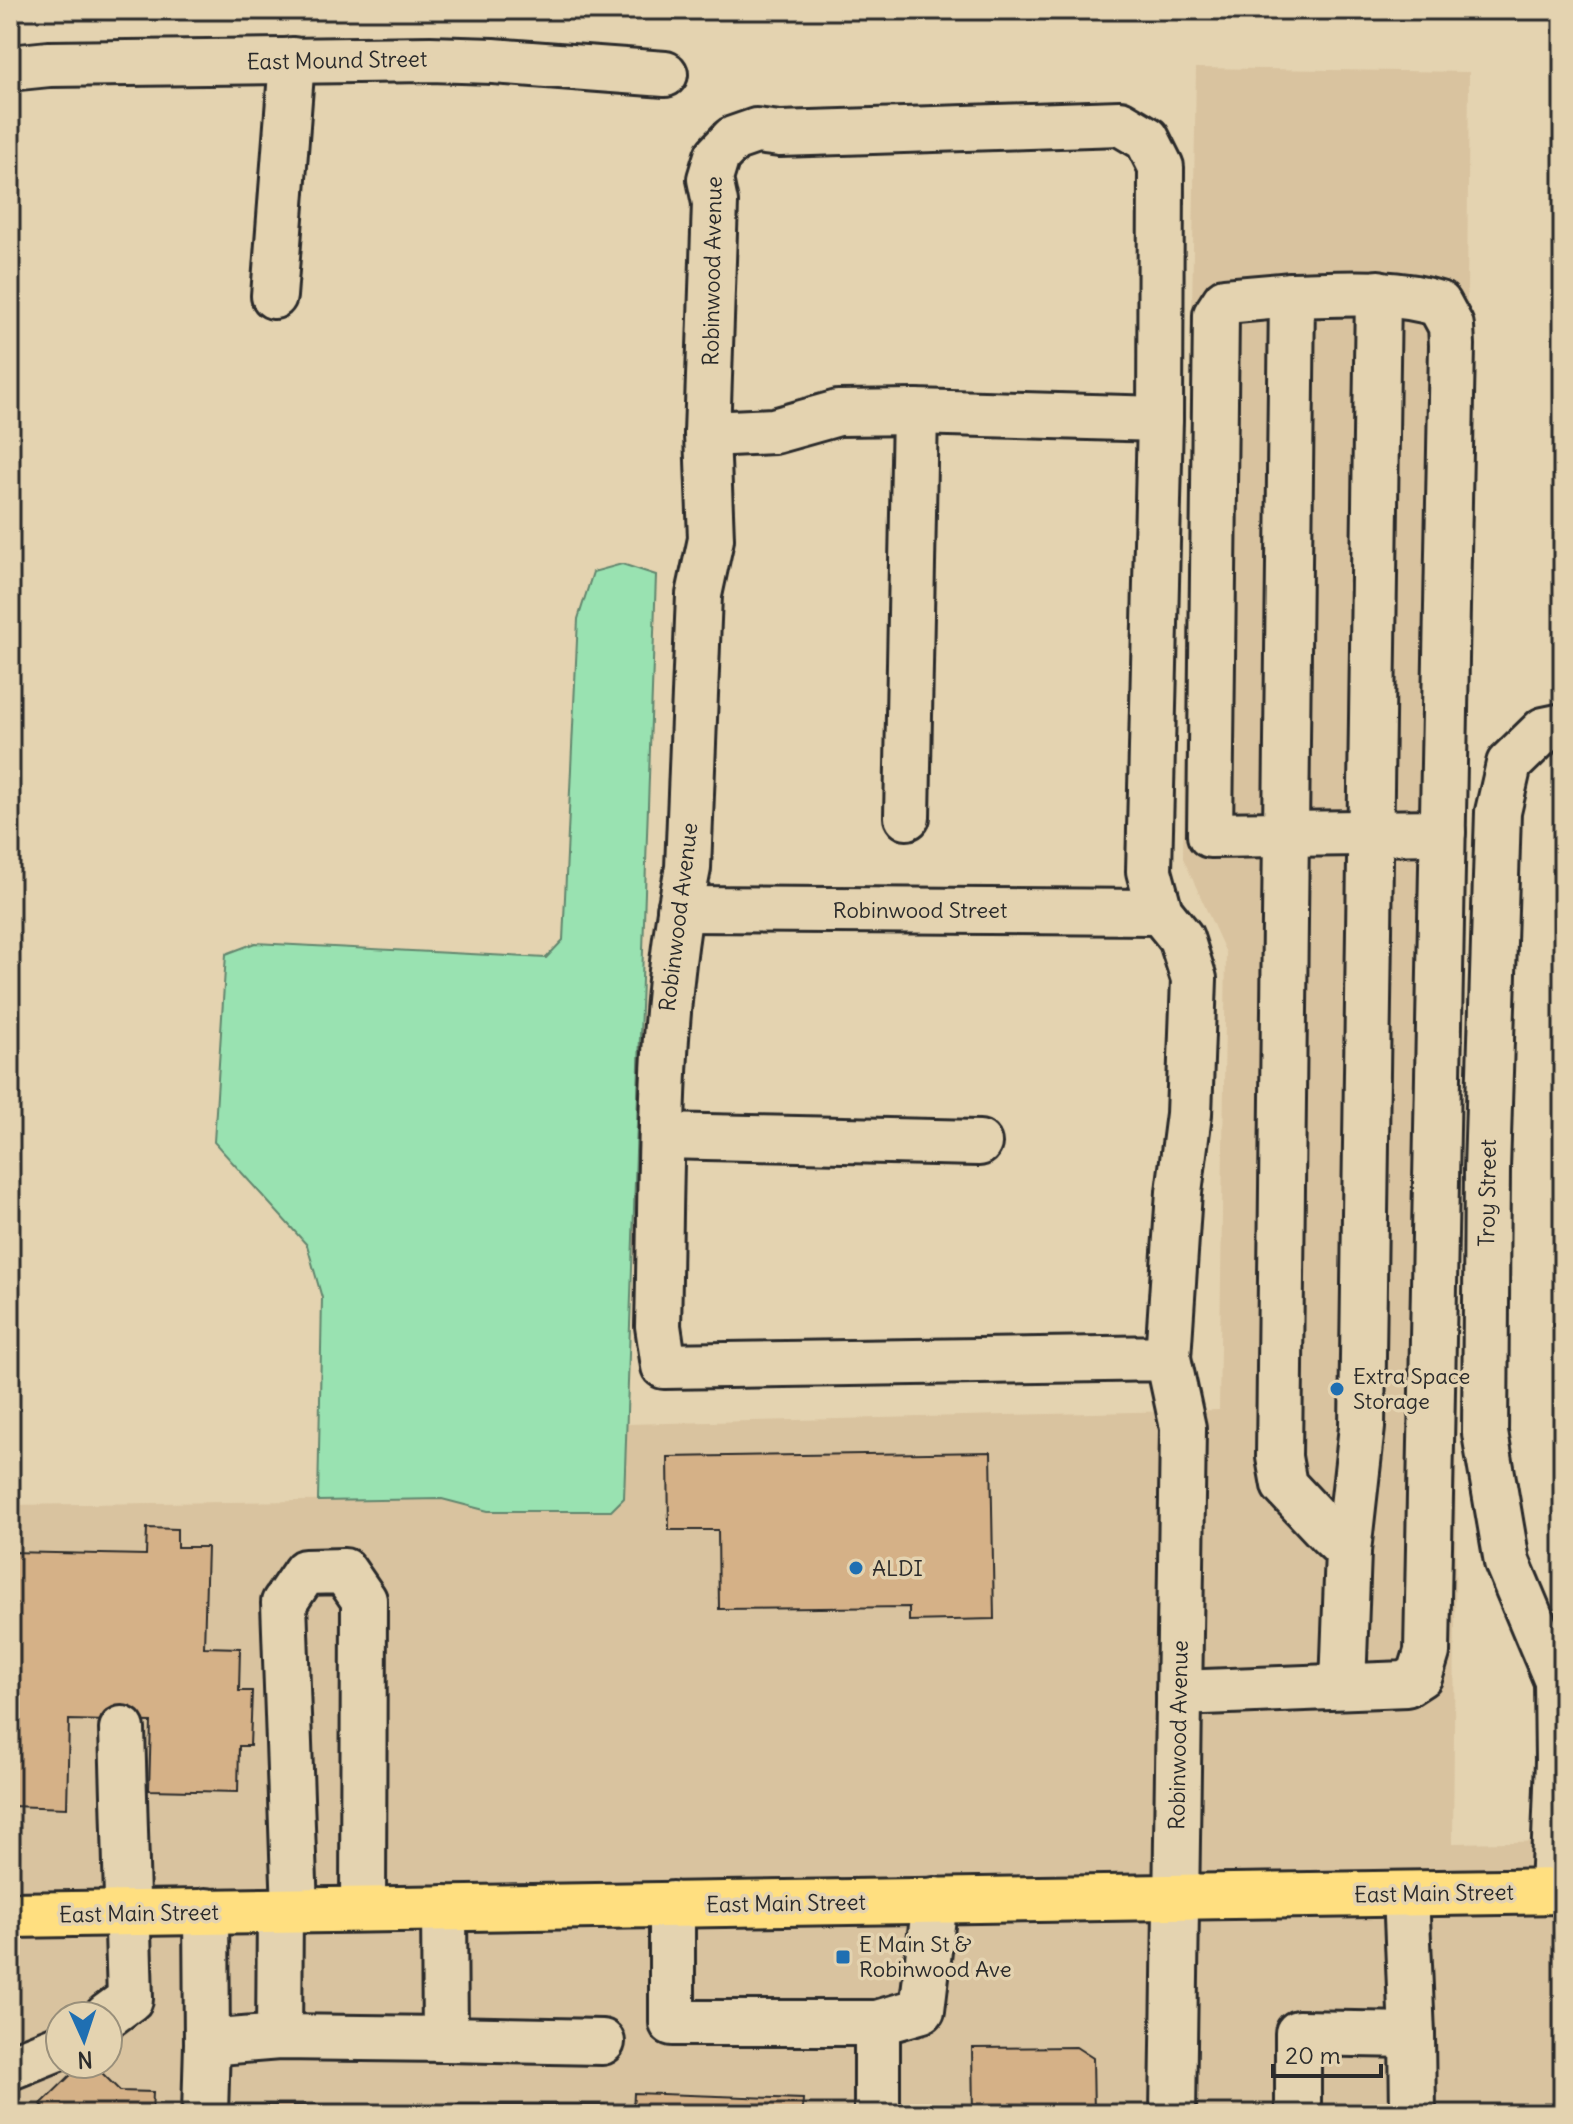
<svg xmlns="http://www.w3.org/2000/svg" width="1573" height="2124" font-family="Delius,sans-serif">
	<style>
		.built { fill: #d9c39f; fill-rule: evenodd }
		.green { fill: #99e2b1; stroke: #62866e; stroke-width: 2 }
		.building { fill: #d5b187; stroke: #2b2b2b; stroke-width: 2 }
		.lines { fill: none; stroke-linecap: round; stroke-linejoin: round }
		.minor-casing { stroke: #2b2b2b; stroke-width: 50 }
		.major-casing { stroke: #2b2b2b; stroke-width: 50 }
		.minor { stroke: #e4d3b0; stroke-width: 44 }
		.major { stroke: #ffdf80; stroke-width: 44 }
		.poi-dot { fill: #1f6fb2; stroke: #e4d3b0; stroke-width: 3 }
		.labels { text-anchor: middle; dominant-baseline: central; stroke-width: 7; stroke-linejoin: round; paint-order: stroke }
		.street-label { font-size: 22px; fill: #2b2b2b; stroke: #e4d3b0 }
		.poi-label { font-size: 22px; fill: #2b2b2b; stroke: #e4d3b0; text-anchor: start }
	</style>
	<rect width="100%" height="100%" fill="#e4d3b0"/>
	<filter id="ink" filterUnits="userSpaceOnUse"><feTurbulence type="fractalNoise" baseFrequency=".0125" numOctaves="2"/><feDisplacementMap in="SourceGraphic" scale="16" xChannelSelector="R" yChannelSelector="G"/><feConvolveMatrix kernelMatrix="1 2 1 2 8 2 1 2 1" color-interpolation-filters="sRGB"/></filter>
	<g filter="url(#ink)">
		<path class="built" d="M1196 68 1469 72 1453 1843 1563 1841V2114H10V1505L442 1499 488 1511 624 1498 626 1424 1219 1410 1226 953 1183 858ZM60 2016H108V2064H60Z"/>
		<polygon class="green" points="622,564 656,575 624,1498 611,1511 488,1511 442,1499 318,1501 322,1298 307,1245 214,1142 226,954 255,943 546,958 563,940 578,619 593,572"/>
		<g class="building">
			<polygon points="991,1452 994,1619 909,1621 909,1607 719,1609 718,1530 669,1530 668,1457"/>
			<polygon points="147,1528 177,1529 177,1547 207,1547 204,1647 240,1648 239,1691 252,1691 250,1746 239,1746 238,1792 149,1790 151,1722 69,1720 67,1808 10,1806 10,1552 146,1555"/>
			<polygon points="1076,2047 1093,2058 1094,2114 973,2114 972,2048"/>
			<polygon points="82,2064 93,2064 120,2091 153,2092 152,2114 50,2114 41,2104"/>
			<polygon points="634,2093 803,2099 802,2114 633,2114"/>
			<rect x="224" y="2105" width="381" height="9"/>
		</g>
		<g class="lines">
			<g class="minor-casing">
				<g id="minor">
					<polyline points="10,68 49,64 430,59 493,61 665,74"/>
					<polyline points="1292,295 1225,301 1216,315 1210,835 1443,832"/>
					<polyline points="274,296 292,60"/>
					<polyline points="707,434 774,431 838,413 915,412 1160,419"/>
					<polyline points="907,817 915,412"/>
					<polyline points="680,909 1160,912"/>
					<polyline points="662,1136 979,1143"/>
					<path d="M1168 1358 664 1366 658 1326C662 1173 657 1019 688 868L699 595 711 539 707 434 715 203 710 179 717 156 733 139 756 131 780 134 1120 123 1147 139 1161 167 1160 419 1149 871 1160 912 1181 938 1194 979 1189 1114 1179 1192 1168 1358 1183 1428 1173 2114"/>
					<polyline points="1348,1551 1362,1427 1378,293"/>
					<polyline points="1557,1681 1507,1562 1485,1433 1487,1170 1498,812 1509,764 1544,730 1563,726"/>
					<path d="M1179 1693 1406 1684 1420 1675 1427 1652 1452 345 1451 326 1439 304C1392 289 1342 294 1292 295L1279 1457 1284 1485 1328 1532 1348 1551 1343 1686"/>
					<polyline points="1553,1891 1558,1761 1557,1681 1563,1671"/>
					<polyline points="672,1904 672,2023 877,2023 922,2010 935,1900"/>
					<polyline points="444,1908 445,2039 602,2042"/>
					<polyline points="295,1910 284,1603 305,1572 344,1571 364,1600 363,1909"/>
					<polyline points="206,1911 207,2043 279,2037 445,2039"/>
					<polyline points="107,2016 130,1999 122,1729"/>
					<polyline points="1412,2035 1413,2114"/>
					<polyline points="279,2037 280,1911"/>
					<polyline points="10,2067 60,2047"/>
					<polyline points="205,2114 207,2043"/>
					<polyline points="877,2114 877,2023"/>
					<polyline points="1298,2114 1298,2033 1412,2035 1406,1894"/>
				</g>
			</g>
			<g class="major-casing">
				<polyline id="major" points="10,1915 1563,1891"/>
			</g>
			<use href="#minor" class="minor"/>
			<use href="#major" class="major"/>
		</g>
	</g>
	<g class="poi-dot">
		<circle cx="1337" cy="1389" r="8"/>
		<circle cx="856" cy="1568" r="8"/>
		<rect x="835" y="1949" width="16" height="16" rx="4"/>
	</g>
	<g class="labels">
		<g class="street-label">
			<text transform="translate(337 60) rotate(-1)">East Mound Street</text>
			<text transform="translate(712 271) rotate(-89)">Robinwood Avenue</text>
			<text x="920" y="910">Robinwood Street</text>
			<text transform="translate(678 917) rotate(-83)">Robinwood Avenue</text>
			<text transform="translate(1487 1193) rotate(-89)">Troy Street</text>
			<text transform="translate(1178 1735) rotate(-89)">Robinwood Avenue</text>
			<text transform="translate(1434 1893) rotate(-1)">East Main Street</text>
			<text transform="translate(786 1903) rotate(-1)">East Main Street</text>
			<text transform="translate(139 1913) rotate(-1)">East Main Street</text>
		</g>
		<g class="poi-label">
			<text x="1353" y="1376">Extra Space<tspan x="1353" dy="25">Storage</tspan></text>
			<text x="872" y="1568">ALDI</text>
			<text x="859" y="1944">E Main St &amp;<tspan x="859" dy="25">Robinwood Ave</tspan></text>
		</g>
	</g>
	<rect width="1573" height="2124" fill="none" stroke="#e4d3b0" stroke-width="40"/>
	<rect x="20" y="20" width="1533" height="2084" fill="none" stroke="#2b2b2b" stroke-width="3" filter="url(#ink)"/>
	<g transform="translate(84 2040) rotate(177)"><circle r="38" fill="#e4d3b0" stroke="#9a907b" stroke-width="2"/>
	<path d="M0-6L14 30L0 20L-14 30Z" fill="#1f6fb2"/>
	<text y="-12" font-size="22" font-weight="bold" text-anchor="middle" fill="#2b2b2b">N</text>
	</g>
	<path d="M1273 2064v12h108v-12" fill="none" stroke="#2b2b2b" stroke-width="4"/>
	<text x="1285" y="2064" font-size="24" fill="#2b2b2b" stroke="#e4d3b0" stroke-width="6" paint-order="stroke">20 m</text>
</svg>
